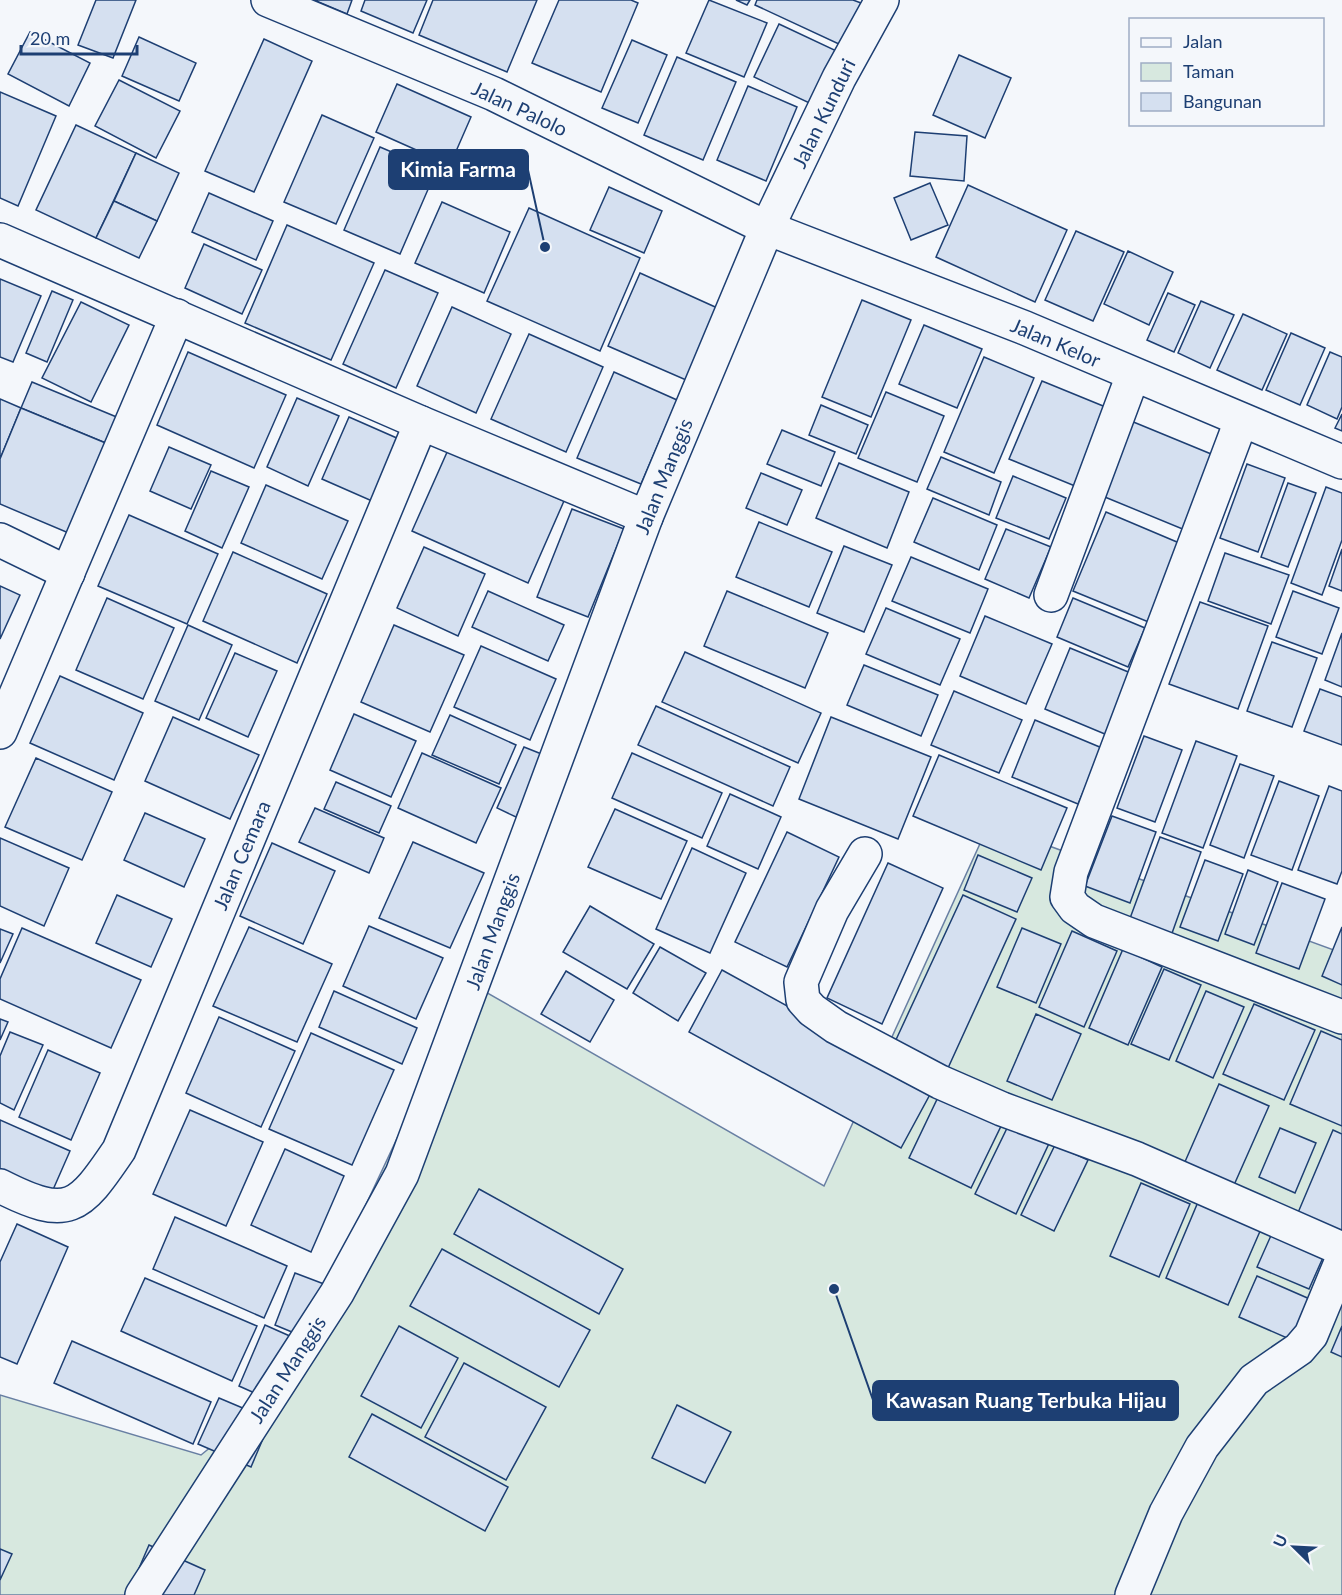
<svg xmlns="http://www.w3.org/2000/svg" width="1342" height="1595" font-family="Lato,sans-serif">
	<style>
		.green { fill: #d7e8df; stroke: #687fa3; stroke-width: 1.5 }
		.building { fill: #d5e0f0; stroke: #1d3f73; stroke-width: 1.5 }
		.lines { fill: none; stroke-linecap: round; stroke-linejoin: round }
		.minor-casing { stroke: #1d3f73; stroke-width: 36 }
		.tertiary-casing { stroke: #1d3f73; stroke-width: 36 }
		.minor { stroke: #f4f7fb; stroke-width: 33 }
		.tertiary { stroke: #f4f7fb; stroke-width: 33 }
		.labels { text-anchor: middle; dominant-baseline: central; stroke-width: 4.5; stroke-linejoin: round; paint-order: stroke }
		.street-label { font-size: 20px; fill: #1d3f73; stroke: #f4f7fb }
		.leader { fill: none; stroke: #1d3f73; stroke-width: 2 }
		.callout-dot { fill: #1d3f73; stroke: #f4f7fb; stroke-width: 2 }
		.callout { fill: #1d3f73; stroke: #1d3f73; stroke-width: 2 }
		.callout-label { font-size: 21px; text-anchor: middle; font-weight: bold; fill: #fff }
	</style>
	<rect width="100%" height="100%" fill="#f4f7fb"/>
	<polygon class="green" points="989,824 1342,953 1342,1595 0,1595 0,1395 201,1455 278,1392 470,983 824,1186"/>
	<g class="building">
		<polygon points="96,0 136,0 113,58 78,45"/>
		<polygon points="314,0 352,0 347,14"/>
		<polygon points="365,0 427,0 413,33 361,11"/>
		<polygon points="433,0 537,0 507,72 419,35"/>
		<polygon points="559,0 631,0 638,3 601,92 532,63"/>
		<polygon points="709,0 767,23 744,77 686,53"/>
		<polygon points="736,0 750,0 747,5"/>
		<polygon points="757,0 853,0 861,3 841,45 755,5"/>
		<polygon points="779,24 843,54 818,107 754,77"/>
		<polygon points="30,32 90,63 69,106 8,74"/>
		<polygon points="139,37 196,63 179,101 122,76"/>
		<polygon points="264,39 312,61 254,192 205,171"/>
		<polygon points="632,40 667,55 638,123 602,108"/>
		<polygon points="959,55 1011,78 985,138 933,115"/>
		<polygon points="677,57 736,82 703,160 644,135"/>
		<polygon points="119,80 180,111 156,158 95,126"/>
		<polygon points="397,84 471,117 450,165 376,132"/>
		<polygon points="748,86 797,107 766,181 717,160"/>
		<polygon points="0,92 56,116 18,206 0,198"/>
		<polygon points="322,115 374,138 336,224 284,202"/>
		<polygon points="76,125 136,153 96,238 36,210"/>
		<polygon points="915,132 967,136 964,181 910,176"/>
		<polygon points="380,147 436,171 400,254 344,230"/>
		<polygon points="136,153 179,173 157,221 114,201"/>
		<polygon points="930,183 948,225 911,240 894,198"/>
		<polygon points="968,185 1067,230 1035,302 936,257"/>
		<polygon points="609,187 662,211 644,253 590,230"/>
		<polygon points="209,193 273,221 256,260 192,232"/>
		<polygon points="114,201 157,221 139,258 96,238"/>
		<polygon points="442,202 510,232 484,293 415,263"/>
		<polygon points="529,208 640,258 600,351 487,301"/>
		<polygon points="287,225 374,263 331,360 245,323"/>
		<polygon points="1076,231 1124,252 1093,321 1045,300"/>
		<polygon points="204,244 262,270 242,314 185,288"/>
		<polygon points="1128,251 1173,272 1149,325 1104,304"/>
		<polygon points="385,270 438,293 396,388 343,364"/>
		<polygon points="640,273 724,311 693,383 608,346"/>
		<polygon points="0,279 41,296 13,362 0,357"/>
		<polygon points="52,291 73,300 47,362 26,353"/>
		<polygon points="1168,293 1195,305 1174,352 1147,340"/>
		<polygon points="862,300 911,320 871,417 822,397"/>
		<polygon points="1201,301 1234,315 1210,368 1178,353"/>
		<polygon points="81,302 129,325 91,402 42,378"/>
		<polygon points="452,307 511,334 476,413 417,386"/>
		<polygon points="1243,314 1287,334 1262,390 1217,370"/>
		<polygon points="924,325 982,349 957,408 899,384"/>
		<polygon points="1291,333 1325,348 1300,405 1266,390"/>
		<polygon points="529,334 603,367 566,452 491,419"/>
		<polygon points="188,352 286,395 254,468 157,425"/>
		<polygon points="1330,352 1342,357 1342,407 1337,419 1307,405"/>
		<polygon points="984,357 1034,378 994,473 944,452"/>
		<polygon points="614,372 677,400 641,484 577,458"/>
		<polygon points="1042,381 1108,408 1075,486 1009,459"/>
		<polygon points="32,382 119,418 108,444 21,408"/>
		<polygon points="886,392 944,416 917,482 858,458"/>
		<polygon points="297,398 339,416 308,486 267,467"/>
		<polygon points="0,399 21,408 0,459"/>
		<polygon points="821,405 868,425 856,454 809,435"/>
		<polygon points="21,408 108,444 71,534 0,504 0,459"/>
		<polygon points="1342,414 1342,431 1335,428"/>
		<polygon points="349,417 399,439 372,501 322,479"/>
		<polygon points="1131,421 1216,456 1185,530 1100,495"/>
		<polygon points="782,430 835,452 821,486 767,464"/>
		<polygon points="169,447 211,465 191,509 150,491"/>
		<polygon points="448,450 564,501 528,583 412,531"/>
		<polygon points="941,457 1001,482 989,515 927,489"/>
		<polygon points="839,463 909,492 887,548 816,518"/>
		<polygon points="1247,464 1285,478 1258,552 1220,538"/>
		<polygon points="211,471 249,487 222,548 185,531"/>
		<polygon points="761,473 802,490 787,525 746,508"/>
		<polygon points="1013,476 1066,498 1049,539 996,518"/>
		<polygon points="1288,483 1316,493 1288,567 1261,557"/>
		<polygon points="266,485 348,521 322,579 241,543"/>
		<polygon points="1326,487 1342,493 1342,540 1322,595 1291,583"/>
		<polygon points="933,498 997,525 979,570 914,542"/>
		<polygon points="572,509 624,529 588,617 537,597"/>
		<polygon points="1106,512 1184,545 1151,623 1073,591"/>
		<polygon points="129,515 218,554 187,624 98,586"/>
		<polygon points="759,522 832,552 809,607 736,577"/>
		<polygon points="1006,529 1051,547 1029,598 985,579"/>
		<polygon points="844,546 892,565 864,632 817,613"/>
		<polygon points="424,547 485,574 458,636 397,608"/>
		<polygon points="1342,549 1342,591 1329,586"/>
		<polygon points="233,552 327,594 297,663 203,621"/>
		<polygon points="1225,553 1289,575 1271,624 1208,601"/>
		<polygon points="911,557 988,589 970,633 892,601"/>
		<polygon points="0,586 20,595 0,639"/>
		<polygon points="488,591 564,625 548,661 472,627"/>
		<polygon points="727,591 828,633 805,688 704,646"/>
		<polygon points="1293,591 1339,608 1322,654 1276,637"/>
		<polygon points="107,598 174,628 143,699 76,670"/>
		<polygon points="1073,598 1145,628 1128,667 1057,637"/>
		<polygon points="1200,602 1268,626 1238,709 1169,684"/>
		<polygon points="886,608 960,639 940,685 866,654"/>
		<polygon points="985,616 1052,644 1026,704 960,676"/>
		<polygon points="188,625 232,645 199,720 155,701"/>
		<polygon points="394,625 464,655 430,732 361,702"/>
		<polygon points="1342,633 1342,687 1325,680"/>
		<polygon points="1272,642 1317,658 1292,727 1247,711"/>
		<polygon points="481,646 556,679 530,740 454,707"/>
		<polygon points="1070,648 1138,676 1112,737 1045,709"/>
		<polygon points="685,652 821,713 798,763 662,702"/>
		<polygon points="235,653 277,671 248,737 206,718"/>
		<polygon points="864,665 938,695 921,736 847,705"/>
		<polygon points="60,676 143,713 114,780 30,743"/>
		<polygon points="1320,689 1342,697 1342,745 1304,731"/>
		<polygon points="954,691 1022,720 999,773 931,745"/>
		<polygon points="656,706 790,767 773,806 638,745"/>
		<polygon points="354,714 416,741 391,797 330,770"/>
		<polygon points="450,715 516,745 499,784 432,755"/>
		<polygon points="173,717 259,755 230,819 145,781"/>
		<polygon points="831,717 931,757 898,839 799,799"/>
		<polygon points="1035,720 1102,748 1078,804 1012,777"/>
		<polygon points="1144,736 1182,750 1155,822 1117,808"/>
		<polygon points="1196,741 1237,756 1203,848 1162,833"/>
		<polygon points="524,747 544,755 516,817 497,808"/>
		<polygon points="422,753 501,788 476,843 398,808"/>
		<polygon points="632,753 722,793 702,838 612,798"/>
		<polygon points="939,755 1067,808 1041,870 913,816"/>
		<polygon points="36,758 112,792 82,860 5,827"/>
		<polygon points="1240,764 1274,776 1244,858 1210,845"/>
		<polygon points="1279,781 1319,796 1292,870 1251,855"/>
		<polygon points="336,782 391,806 379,833 324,809"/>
		<polygon points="1329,786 1342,791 1342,871 1337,884 1298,870"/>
		<polygon points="730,794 781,817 758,869 707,846"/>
		<polygon points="315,808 384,838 369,873 299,842"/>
		<polygon points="615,809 687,841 661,899 588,867"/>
		<polygon points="145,813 205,839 184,887 124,860"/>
		<polygon points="1112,816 1156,832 1130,903 1085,886"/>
		<polygon points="787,832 839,857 787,967 735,942"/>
		<polygon points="1160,837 1201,852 1171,936 1129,921"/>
		<polygon points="0,838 69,868 44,926 0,906"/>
		<polygon points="413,842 484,873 450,948 379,918"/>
		<polygon points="272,843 335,871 303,944 240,916"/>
		<polygon points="692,848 746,873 710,953 656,929"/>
		<polygon points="978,855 1032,878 1017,912 964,890"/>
		<polygon points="1205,860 1243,874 1218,941 1180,927"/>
		<polygon points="888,863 943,888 882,1024 827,998"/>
		<polygon points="1248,870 1278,882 1254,945 1225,934"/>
		<polygon points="1282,883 1325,899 1299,969 1256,953"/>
		<polygon points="117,895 172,919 151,967 96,943"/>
		<polygon points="963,895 1016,919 948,1068 894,1044"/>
		<polygon points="590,906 654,944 627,989 563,952"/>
		<polygon points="369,926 443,958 416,1019 343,986"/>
		<polygon points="249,927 332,964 297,1042 213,1006"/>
		<polygon points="1342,927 1342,985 1322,976"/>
		<polygon points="22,928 141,980 111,1048 0,999 0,979"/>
		<polygon points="1022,928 1061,944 1036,1003 997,987"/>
		<polygon points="0,929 13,934 0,963"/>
		<polygon points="1072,931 1117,951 1084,1027 1039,1007"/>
		<polygon points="660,947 706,973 678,1021 633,993"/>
		<polygon points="1123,949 1162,967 1128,1045 1089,1028"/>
		<polygon points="1164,969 1201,985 1169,1060 1131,1044"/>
		<polygon points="722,970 934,1087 901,1148 689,1032"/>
		<polygon points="566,971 614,1000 590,1042 541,1014"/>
		<polygon points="334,991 417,1028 402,1064 319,1027"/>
		<polygon points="1206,991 1244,1007 1213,1078 1176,1061"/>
		<polygon points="1254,1004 1315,1030 1284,1100 1223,1074"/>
		<polygon points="1036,1014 1081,1034 1052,1100 1007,1081"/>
		<polygon points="219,1017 295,1051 261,1127 186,1093"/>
		<polygon points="0,1019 8,1022 0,1040"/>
		<polygon points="1321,1031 1342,1040 1342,1126 1290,1104"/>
		<polygon points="10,1032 43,1045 14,1110 0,1103 0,1056"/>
		<polygon points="311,1033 394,1070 352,1165 269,1129"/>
		<polygon points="48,1050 100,1073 71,1140 19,1117"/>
		<polygon points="1219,1084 1269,1106 1234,1185 1184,1164"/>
		<polygon points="941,1091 1003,1122 971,1188 909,1158"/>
		<polygon points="190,1110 263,1142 226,1226 153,1194"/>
		<polygon points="1012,1118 1052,1137 1016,1214 975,1194"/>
		<polygon points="0,1120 70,1151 52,1192 0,1169"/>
		<polygon points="1280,1128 1316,1143 1295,1193 1259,1177"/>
		<polygon points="1333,1130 1342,1134 1342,1234 1297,1215"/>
		<polygon points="1055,1145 1088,1160 1054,1231 1021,1215"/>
		<polygon points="285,1149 344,1176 311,1252 251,1225"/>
		<polygon points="1141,1183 1190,1204 1159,1277 1110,1256"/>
		<polygon points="479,1189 623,1269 599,1314 454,1234"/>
		<polygon points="1198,1202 1261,1229 1228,1305 1166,1278"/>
		<polygon points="175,1217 287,1266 264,1318 153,1269"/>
		<polygon points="17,1224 68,1247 17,1364 0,1357 0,1262"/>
		<polygon points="1273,1231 1325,1253 1309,1289 1257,1267"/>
		<polygon points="442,1249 590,1330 559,1387 410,1306"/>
		<polygon points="295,1273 324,1284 304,1337 275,1325"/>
		<polygon points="1257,1276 1312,1300 1294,1341 1239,1317"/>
		<polygon points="145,1278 257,1326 232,1381 121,1331"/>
		<polygon points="265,1325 301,1341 275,1402 239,1386"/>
		<polygon points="399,1326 458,1358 421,1428 361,1396"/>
		<polygon points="1342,1326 1342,1357 1331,1352"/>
		<polygon points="72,1341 211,1402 193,1444 54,1383"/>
		<polygon points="464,1363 546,1407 506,1480 425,1437"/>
		<polygon points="219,1398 271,1420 251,1467 198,1444"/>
		<polygon points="677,1405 731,1432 705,1483 652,1458"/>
		<polygon points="372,1414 508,1487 485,1531 349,1457"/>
		<polygon points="149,1545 205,1570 194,1595 148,1595 131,1587"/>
		<polygon points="0,1549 12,1554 0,1580"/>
	</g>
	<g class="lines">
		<g class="minor-casing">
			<g id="minor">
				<polyline points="0,240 421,423 646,517"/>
				<polyline points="1241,421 1071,872 1067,897 1075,908 1094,921 1342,1017"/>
				<polyline points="0,540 68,573"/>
				<polyline points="1051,595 1133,375"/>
				<polyline points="0,732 177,316"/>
				<polyline points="865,854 832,910 801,982 803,1000 812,1010 836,1027 940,1082 1002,1109 1137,1159 1342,1249"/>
				<path d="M0 1186C69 1221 79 1209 119 1150L421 423"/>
				<polyline points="1132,1595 1166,1513 1202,1447 1254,1380 1299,1349 1311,1335 1342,1260"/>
			</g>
		</g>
		<g class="tertiary-casing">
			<g id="tertiary">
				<polyline points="268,0 494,94 767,228 1025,328 1342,462"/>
				<polyline points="142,1595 337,1293 402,1174 646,517 767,228 839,78 882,0"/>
			</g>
		</g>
		<use href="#minor" class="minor"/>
		<use href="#tertiary" class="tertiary"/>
	</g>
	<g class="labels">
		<g class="street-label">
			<text transform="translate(520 108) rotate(25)">Jalan Palolo</text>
			<text transform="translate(823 113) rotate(-64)">Jalan Kunduri</text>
			<text transform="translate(1056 342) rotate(23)">Jalan Kelor</text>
			<text transform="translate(663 476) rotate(-68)">Jalan Manggis</text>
			<text transform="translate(241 855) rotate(-67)">Jalan Cemara</text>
			<text transform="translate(492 931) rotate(-70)">Jalan Manggis</text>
			<text transform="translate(287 1369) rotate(-57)">Jalan Manggis</text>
		</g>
	</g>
	<path class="leader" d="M545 247L528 170M834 1289L873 1400"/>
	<g class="callout-dot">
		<circle cx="545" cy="247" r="6"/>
		<circle cx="834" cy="1289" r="6"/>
	</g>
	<g class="callout">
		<rect x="389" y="150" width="139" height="39" rx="6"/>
		<rect x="873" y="1381" width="305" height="39" rx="6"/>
	</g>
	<g class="callout-label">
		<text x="458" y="177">Kimia Farma</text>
		<text x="1026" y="1408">Kawasan Ruang Terbuka Hijau</text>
	</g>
	<rect x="1129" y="18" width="195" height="108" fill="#f4f7fb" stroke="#9eadc5" stroke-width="1.5"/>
	<rect x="1141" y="38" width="30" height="9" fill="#f4f7fb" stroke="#9eadc5" stroke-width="1.5"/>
	<text x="1183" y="48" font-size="18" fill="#1d3f73">Jalan</text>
	<rect x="1141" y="63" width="30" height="18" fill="#d7e8df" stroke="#9eadc5" stroke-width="1.5"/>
	<text x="1183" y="78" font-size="18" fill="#1d3f73">Taman</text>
	<rect x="1141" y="93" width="30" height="18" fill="#d5e0f0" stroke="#9eadc5" stroke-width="1.5"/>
	<text x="1183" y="108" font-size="18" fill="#1d3f73">Bangunan</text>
	<g transform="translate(1294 1547) rotate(294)" stroke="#f4f7fb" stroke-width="4.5" paint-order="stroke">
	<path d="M0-4.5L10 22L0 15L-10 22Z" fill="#1d3f73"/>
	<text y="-9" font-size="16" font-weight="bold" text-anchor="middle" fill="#1d3f73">U</text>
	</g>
	<path d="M21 45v9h116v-9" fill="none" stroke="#1d3f73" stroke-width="3"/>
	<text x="30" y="45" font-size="18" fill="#1d3f73" stroke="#f4f7fb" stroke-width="4.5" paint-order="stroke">20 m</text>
</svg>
